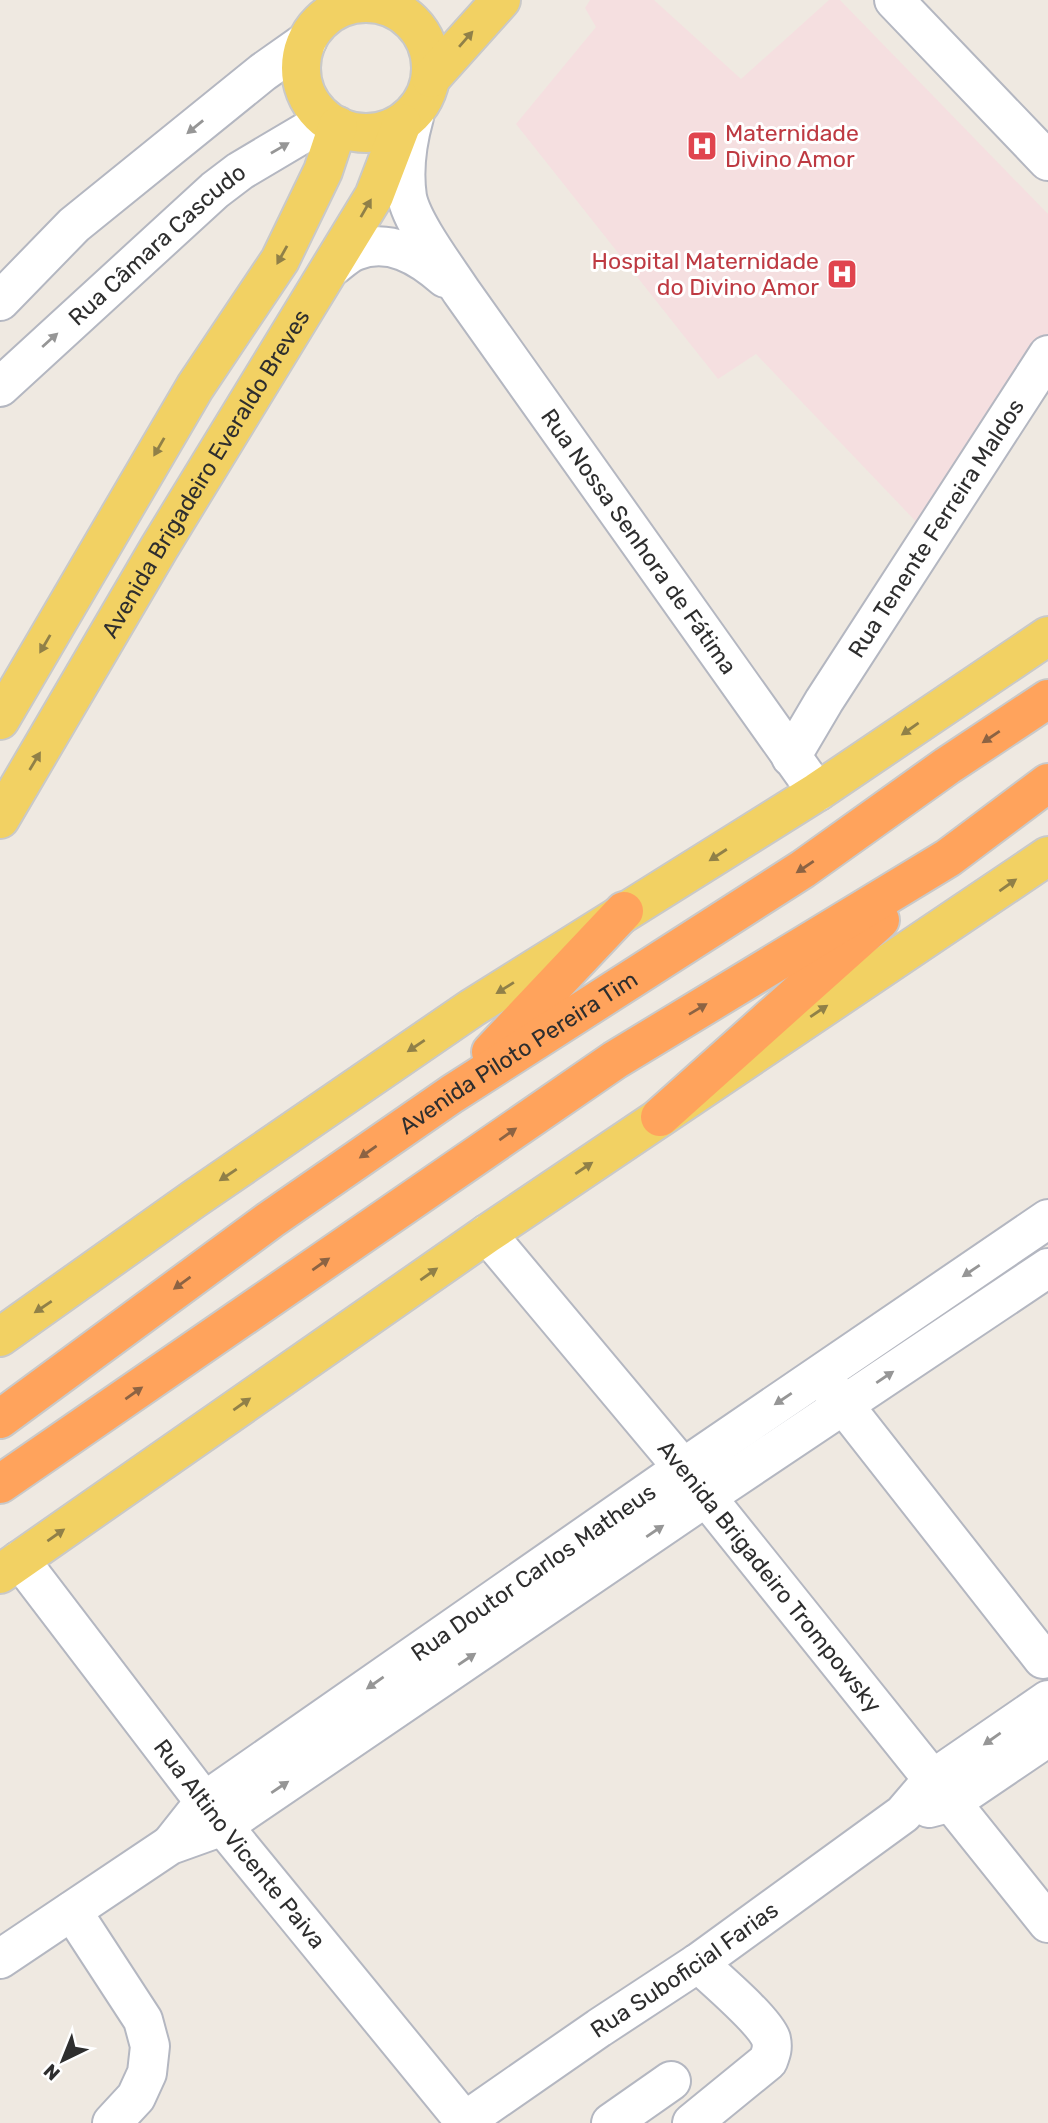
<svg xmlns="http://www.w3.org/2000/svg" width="1048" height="2123" font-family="Rubik,sans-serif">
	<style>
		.medical { fill: #f5dfe0 }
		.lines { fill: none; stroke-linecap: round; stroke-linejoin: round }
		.minor-casing { stroke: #b4b7c1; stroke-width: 42 }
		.major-casing { stroke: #c9c9c9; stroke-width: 42 }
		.highway-casing { stroke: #c9c9c9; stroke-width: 42 }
		.minor { stroke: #fff; stroke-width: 38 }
		.major { stroke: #f2d163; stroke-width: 38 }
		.highway { stroke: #ffa35c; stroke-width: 38 }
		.oneway { fill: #908048 }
		.oneway2 { fill: #969696 }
		.oneway3 { fill: #8c6343 }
		.labels { text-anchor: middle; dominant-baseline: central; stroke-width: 6; stroke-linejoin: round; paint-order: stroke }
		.health-label { font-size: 23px; fill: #be3a42; stroke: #fff; text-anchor: start }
		.street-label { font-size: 23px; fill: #2e2e2e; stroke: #fff }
	</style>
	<rect width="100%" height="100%" fill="#efe9e1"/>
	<polygon class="medical" points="590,0 654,0 741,79 829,0 840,0 1048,214 1048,335 924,530 756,354 718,379 516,124 596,27 585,8"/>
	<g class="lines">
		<g class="minor-casing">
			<g id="minor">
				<polyline points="894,0 1048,161"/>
				<path id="s1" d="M414 117C407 142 403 170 407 197 412 223 446 268 461 291L817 792"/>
				<path d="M332 267C339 262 347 254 355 251 389 237 420 256 445 278"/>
				<polyline points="0,301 74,225 263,72 307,41"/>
				<path id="s2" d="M0 387 215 190 240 171 326 120"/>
				<path id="s3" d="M791 757 824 701 1048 355"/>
				<path id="s4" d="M487 1234 683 1468 1048 1923"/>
				<polyline points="828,1385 1043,1659"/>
				<path id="s5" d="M20 1560 223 1826 466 2123"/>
				<polyline points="929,1808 952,1802 1048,1737"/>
				<path id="s6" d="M171 1844 205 1801 683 1468 1048 1219"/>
				<polyline points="72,1911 143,2020 150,2046 147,2073 136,2097 112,2123"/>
				<polyline points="0,1959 170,1845 223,1826 706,1497 1048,1268"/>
				<path id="s7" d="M462 2123 599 2028 698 1963 903 1814 933 1779 1048 1700"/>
				<polyline points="611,2123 671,2081"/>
				<path d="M692 2123 768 2061C771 2053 773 2048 771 2039 764 2020 715 1979 698 1963"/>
			</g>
		</g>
		<g class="major-casing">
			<g id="major">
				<circle cx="366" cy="68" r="65"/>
				<polyline points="431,78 501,0"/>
				<polyline points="0,720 195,387 280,260 323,171 338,126"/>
				<path id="s8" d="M0 819 159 548 374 196 402 123"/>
				<polyline points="0,1337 194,1199 472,1008 817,792 1048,636"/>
				<polyline points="0,1574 487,1234 1048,856"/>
			</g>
		</g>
		<g class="highway-casing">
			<g id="highway">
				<polyline points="491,1052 624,911"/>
				<polyline points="660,1117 880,920"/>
				<path id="s9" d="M0 1419 270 1220 452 1094 803 869 947 766 1048 699"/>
				<polyline points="0,1484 615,1060 948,858 1048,783"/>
			</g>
		</g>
		<use href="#minor" class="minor"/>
		<use href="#major" class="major"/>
		<use href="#highway" class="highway"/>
	</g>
	<defs><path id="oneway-solid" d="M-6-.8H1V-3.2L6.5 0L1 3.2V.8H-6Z" transform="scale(1.75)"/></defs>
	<g class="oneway">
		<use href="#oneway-solid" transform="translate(466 39) rotate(-49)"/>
		<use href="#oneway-solid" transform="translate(366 208) rotate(-60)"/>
		<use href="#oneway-solid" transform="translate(282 255) rotate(119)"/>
		<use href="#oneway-solid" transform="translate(159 447) rotate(120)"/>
		<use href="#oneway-solid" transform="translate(45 644) rotate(120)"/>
		<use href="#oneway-solid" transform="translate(910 729) rotate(145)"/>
		<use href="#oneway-solid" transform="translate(35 761) rotate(-59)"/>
		<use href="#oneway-solid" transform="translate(718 855) rotate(147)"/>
		<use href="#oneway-solid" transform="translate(1008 885) rotate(-35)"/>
		<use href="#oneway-solid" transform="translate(505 988) rotate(148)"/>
		<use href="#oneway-solid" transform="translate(819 1011) rotate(-34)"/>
		<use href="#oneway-solid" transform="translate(416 1046) rotate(146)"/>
		<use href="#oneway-solid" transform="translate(584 1168) rotate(-34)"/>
		<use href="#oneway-solid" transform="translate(228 1175) rotate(146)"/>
		<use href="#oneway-solid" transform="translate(429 1274) rotate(-35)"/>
		<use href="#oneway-solid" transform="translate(43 1307) rotate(146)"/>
		<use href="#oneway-solid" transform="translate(242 1404) rotate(-35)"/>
		<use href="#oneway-solid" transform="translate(56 1535) rotate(-35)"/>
	</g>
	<g class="oneway2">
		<use href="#oneway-solid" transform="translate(195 127) rotate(141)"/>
		<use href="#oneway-solid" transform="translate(280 148) rotate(-30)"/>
		<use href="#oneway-solid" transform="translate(50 340) rotate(-42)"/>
		<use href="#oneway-solid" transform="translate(971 1271) rotate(146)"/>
		<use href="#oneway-solid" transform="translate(885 1377) rotate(-34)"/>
		<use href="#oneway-solid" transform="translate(783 1399) rotate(146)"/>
		<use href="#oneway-solid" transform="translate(655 1531) rotate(-34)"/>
		<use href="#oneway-solid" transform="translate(467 1659) rotate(-34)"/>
		<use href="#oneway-solid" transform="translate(375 1683) rotate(145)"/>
		<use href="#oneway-solid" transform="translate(992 1739) rotate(145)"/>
		<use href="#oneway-solid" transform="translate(280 1787) rotate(-34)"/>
	</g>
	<g class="oneway3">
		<use href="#oneway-solid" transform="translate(991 737) rotate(146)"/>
		<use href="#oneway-solid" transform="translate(805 867) rotate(146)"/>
		<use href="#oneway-solid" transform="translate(698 1009) rotate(-31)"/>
		<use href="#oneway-solid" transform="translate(508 1134) rotate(-35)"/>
		<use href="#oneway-solid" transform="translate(368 1152) rotate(145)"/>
		<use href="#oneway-solid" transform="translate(321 1264) rotate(-35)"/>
		<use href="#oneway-solid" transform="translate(182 1283) rotate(144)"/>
		<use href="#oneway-solid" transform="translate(134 1393) rotate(-35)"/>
	</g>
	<defs>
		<g id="hospital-square" transform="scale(1.575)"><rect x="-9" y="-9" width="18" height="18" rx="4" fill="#e0444e" stroke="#fff"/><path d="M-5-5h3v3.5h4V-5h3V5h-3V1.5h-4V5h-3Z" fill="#fff"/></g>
	</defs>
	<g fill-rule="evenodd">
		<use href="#hospital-square" x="702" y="146"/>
		<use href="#hospital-square" x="842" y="274"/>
	</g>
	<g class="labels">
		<g class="health-label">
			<text x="725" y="133">Maternidade<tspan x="725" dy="26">Divino Amor</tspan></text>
			<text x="819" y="261" text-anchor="end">Hospital Maternidade<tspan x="819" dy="26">do Divino Amor</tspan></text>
		</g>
		<g class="street-label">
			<text stroke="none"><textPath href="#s2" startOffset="212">Rua Câmara Cascudo</textPath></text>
			<text stroke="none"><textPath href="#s8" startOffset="402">Avenida Brigadeiro Everaldo Breves</textPath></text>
			<text stroke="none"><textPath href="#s3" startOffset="271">Rua Tenente Ferreira Maldos</textPath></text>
			<text stroke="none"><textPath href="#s1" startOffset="497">Rua Nossa Senhora de Fátima</textPath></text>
			<text stroke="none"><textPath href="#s9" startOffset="635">Avenida Piloto Pereira Tim</textPath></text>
			<text stroke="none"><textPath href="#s6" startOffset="455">Rua Doutor Carlos Matheus</textPath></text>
			<text stroke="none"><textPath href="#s4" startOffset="444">Avenida Brigadeiro Trompowsky</textPath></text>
			<text stroke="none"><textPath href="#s5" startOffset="359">Rua Altino Vicente Paiva</textPath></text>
			<text stroke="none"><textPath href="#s7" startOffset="270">Rua Suboficial Farias</textPath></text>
		</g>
	</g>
	<g transform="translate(63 2060) rotate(223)" stroke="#ffffff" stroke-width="5" paint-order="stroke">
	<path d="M0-5L12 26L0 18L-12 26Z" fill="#2e2e2e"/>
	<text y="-10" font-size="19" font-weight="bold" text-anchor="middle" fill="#2e2e2e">N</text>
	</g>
</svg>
